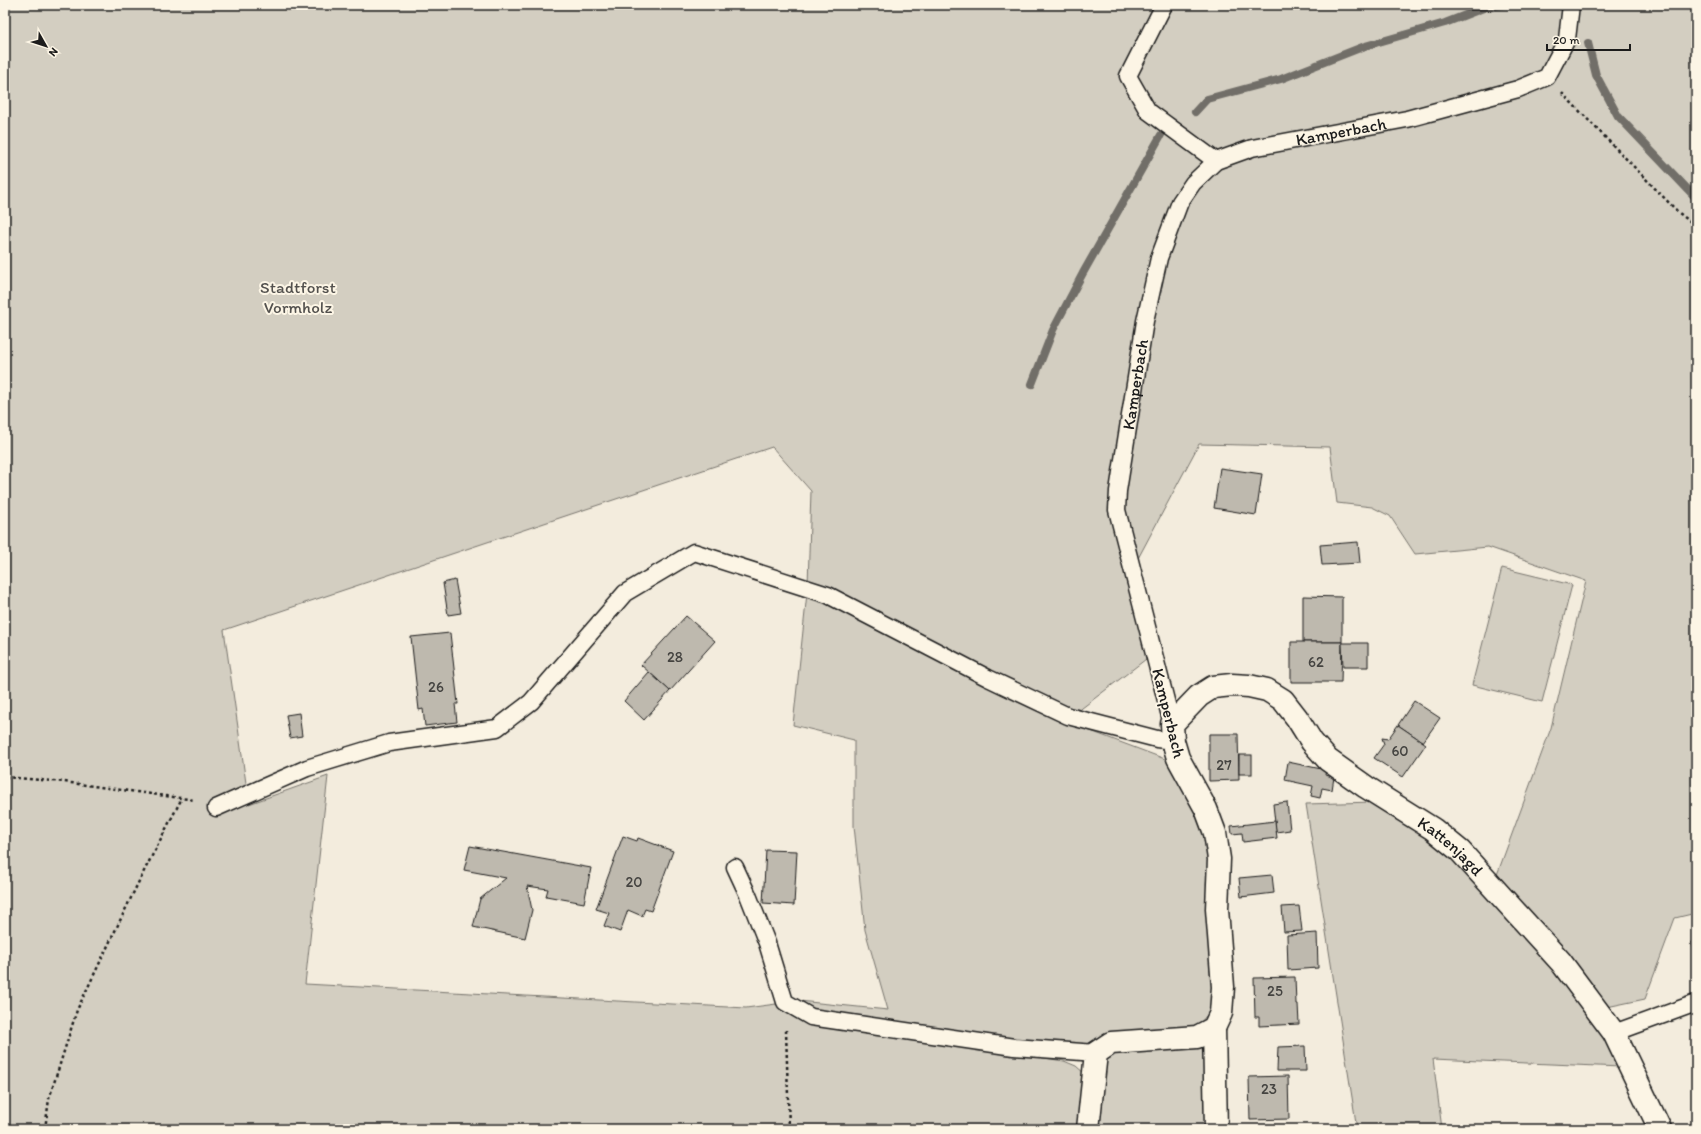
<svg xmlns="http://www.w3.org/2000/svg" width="1701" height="1134" font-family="Itim,sans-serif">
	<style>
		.green { fill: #d3cec1; stroke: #78756e }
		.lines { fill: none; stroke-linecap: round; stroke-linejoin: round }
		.stream { stroke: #716e68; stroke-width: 8 }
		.building { fill: #beb9ae; stroke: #1c1c1c }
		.lane-casing { stroke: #1c1c1c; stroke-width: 19 }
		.street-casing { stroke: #1c1c1c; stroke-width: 25 }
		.path { stroke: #1c1c1c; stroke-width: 2.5; stroke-dasharray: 3 3; stroke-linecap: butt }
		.lane { stroke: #fcf5e5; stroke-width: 16 }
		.street { stroke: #fcf5e5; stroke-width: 22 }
		.labels { text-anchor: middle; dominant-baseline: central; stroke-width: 4; stroke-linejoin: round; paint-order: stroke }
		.number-label { font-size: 15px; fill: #444340 }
		.street-label { font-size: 17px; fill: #1c1c1c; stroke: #fcf5e5 }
		.park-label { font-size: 17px; fill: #53514e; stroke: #fcf5e5 }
	</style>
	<rect width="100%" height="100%" fill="#f3ecdd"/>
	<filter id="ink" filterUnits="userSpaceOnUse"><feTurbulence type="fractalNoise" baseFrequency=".025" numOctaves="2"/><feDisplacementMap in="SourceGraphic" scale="8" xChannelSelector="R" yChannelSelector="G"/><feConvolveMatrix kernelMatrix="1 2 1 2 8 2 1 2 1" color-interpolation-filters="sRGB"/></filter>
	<g filter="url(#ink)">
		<g class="green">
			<polygon points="5,5 1696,5 1696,913 1675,918 1645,999 1602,1008 1494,883 1551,728 1586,581 1488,547 1415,554 1390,516 1372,507 1337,503 1330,447 1199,444 1135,564 1111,516 1113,529 1128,575 1150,656 1073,715 808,585 811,491 772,447 224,630 249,804 328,776 305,984 746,1008 799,1001 888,1010 865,930 854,826 854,740 793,725 807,593 1064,721 1173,762 1209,839 1213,1008 1200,1023 1190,1027 1097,1043 1064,1046 959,1033 889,1020 889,1035 1064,1061 1076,1066 1085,1074 1083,1129 5,1129"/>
			<polygon points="1502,568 1572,585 1542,702 1472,685"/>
			<polygon points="1374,802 1441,843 1559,969 1611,1047 1621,1067 1433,1059 1442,1129 1357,1129 1306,804"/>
			<polygon points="1206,1043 1207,1129 1096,1129 1102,1067 1108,1057 1116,1051"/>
		</g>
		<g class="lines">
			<g class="stream">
				<polyline points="1588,43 1596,75 1618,116 1696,198"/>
				<polyline points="1195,112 1207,99 1281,79 1365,46 1445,23 1486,7 1501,5"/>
				<polyline points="1032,384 1053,330 1083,273 1161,135"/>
			</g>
		</g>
		<g class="building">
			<polygon points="1220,468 1262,474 1256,515 1214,508"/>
			<polygon points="1358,542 1360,563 1322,565 1320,545"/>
			<polygon points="455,580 461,613 448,615 443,583"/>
			<polygon points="1303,596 1342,597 1342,642 1303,642"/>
			<polygon points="686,616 715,641 670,691 641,665"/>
			<polygon points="450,633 458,704 455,704 457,722 425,726 423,709 419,710 411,637"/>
			<polygon points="1291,642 1342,642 1341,682 1291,682"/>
			<polygon points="1342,643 1368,643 1368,667 1343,667"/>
			<polygon points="649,672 670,691 644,720 624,701"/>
			<polygon points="1414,701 1440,718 1423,742 1398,725"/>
			<polygon points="299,713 302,736 290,738 286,715"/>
			<polygon points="1398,725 1426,744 1403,777 1374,758 1384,744 1382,738 1388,739"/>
			<polygon points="1209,734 1238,734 1239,780 1209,781"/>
			<rect x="1239" y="755" width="13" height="19"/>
			<polygon points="1288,762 1326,770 1325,775 1334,777 1332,790 1322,788 1320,798 1311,796 1313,786 1285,780"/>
			<polygon points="1287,802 1290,830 1276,832 1273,804"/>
			<polygon points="1275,821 1277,838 1243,842 1242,833 1232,834 1231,826"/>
			<polygon points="623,836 637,841 638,838 673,851 651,911 645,909 642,916 628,910 620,932 604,926 609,913 596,909"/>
			<polygon points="470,846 591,868 584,903 546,896 548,889 527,886 532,910 525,938 473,927 480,899 506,878 464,870"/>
			<polygon points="766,850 797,851 794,905 763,903"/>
			<polygon points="1272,875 1274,893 1241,897 1239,878"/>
			<polygon points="1299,906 1302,931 1284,932 1282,907"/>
			<polygon points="1317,933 1318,968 1288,970 1287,935"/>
			<polygon points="1696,941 1696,962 1691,942"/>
			<polygon points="1295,977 1296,1004 1298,1004 1299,1024 1259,1026 1259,1017 1255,1017 1254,978"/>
			<polygon points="1305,1046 1306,1071 1277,1071 1278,1047"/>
			<polygon points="1288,1076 1289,1119 1250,1120 1249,1077"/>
		</g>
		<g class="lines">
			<g class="lane-casing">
				<g id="lane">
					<polyline points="1164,5 1128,76 1148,111 1216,161"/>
					<path id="s1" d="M1172 724 1117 510 1118 491 1145 321 1159 258 1180 202 1193 183 1216 161 1252 148 1407 119 1518 89 1547 77 1567 39 1571 5"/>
					<polyline points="216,808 307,768 389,743 497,728 531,702 625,593 694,552 828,595 988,678 1068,716 1157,739 1173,741"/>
					<polyline points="735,867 748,895 767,943 785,1002 811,1017 1014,1047 1096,1053"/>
					<polyline points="1614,1033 1696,1003"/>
				</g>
			</g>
			<g class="street-casing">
				<g id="street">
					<polyline points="1214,1028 1216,1129"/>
					<path id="s2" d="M1088 1129 1096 1053 1111 1043 1197 1037 1214 1028 1221 1013 1223 987 1217 909 1219 859 1215 833 1206 809 1178 758 1173 741 1172 724 1199 696 1213 687 1232 685 1249 686 1267 690 1283 700 1297 718 1312 742 1328 760 1366 787 1433 829 1460 851 1561 962 1614 1033 1660 1129"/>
				</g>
			</g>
			<g class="path">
				<polyline points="1562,93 1679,213 1696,226"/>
				<polyline points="5,777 64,782 195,800"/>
				<polyline points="786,1030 789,1129"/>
				<polyline points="45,1129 49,1099 77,1010 141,877 182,798"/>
			</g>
			<use href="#lane" class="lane"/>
			<use href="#street" class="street"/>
		</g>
	</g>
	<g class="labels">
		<g class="number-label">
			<text x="675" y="657">28</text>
			<text x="1316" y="662">62</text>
			<text x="436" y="687">26</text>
			<text x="1400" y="751">60</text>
			<text x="1224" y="765">27</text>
			<text x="634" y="882">20</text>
			<text x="1275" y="991">25</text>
			<text x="1269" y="1089">23</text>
		</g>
		<g class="street-label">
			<text stroke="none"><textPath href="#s1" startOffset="720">Kamperbach</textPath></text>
			<text stroke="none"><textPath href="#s1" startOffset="348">Kamperbach</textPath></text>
			<text transform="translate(1169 713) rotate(76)">Kamperbach</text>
			<text stroke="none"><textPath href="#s2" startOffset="870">Kattenjagd</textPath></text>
		</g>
		<g class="park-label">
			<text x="298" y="287">Stadtforst<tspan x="298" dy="20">Vormholz</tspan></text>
		</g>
	</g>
	<rect width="1701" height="1134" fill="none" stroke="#fcf5e5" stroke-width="20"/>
	<rect x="10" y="10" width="1681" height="1114" fill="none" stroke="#1c1c1c" stroke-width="1.5" filter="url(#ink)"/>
	<g transform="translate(46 46) rotate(129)" stroke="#fcf5e5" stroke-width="3" paint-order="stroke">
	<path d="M0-3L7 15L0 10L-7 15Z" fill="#1c1c1c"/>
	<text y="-6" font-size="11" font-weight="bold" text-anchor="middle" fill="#1c1c1c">N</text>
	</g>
	<path d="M1547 44v6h83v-6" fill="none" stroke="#1c1c1c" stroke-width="2"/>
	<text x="1553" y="44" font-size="12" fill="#1c1c1c" stroke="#fcf5e5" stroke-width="3" paint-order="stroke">20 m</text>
</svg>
